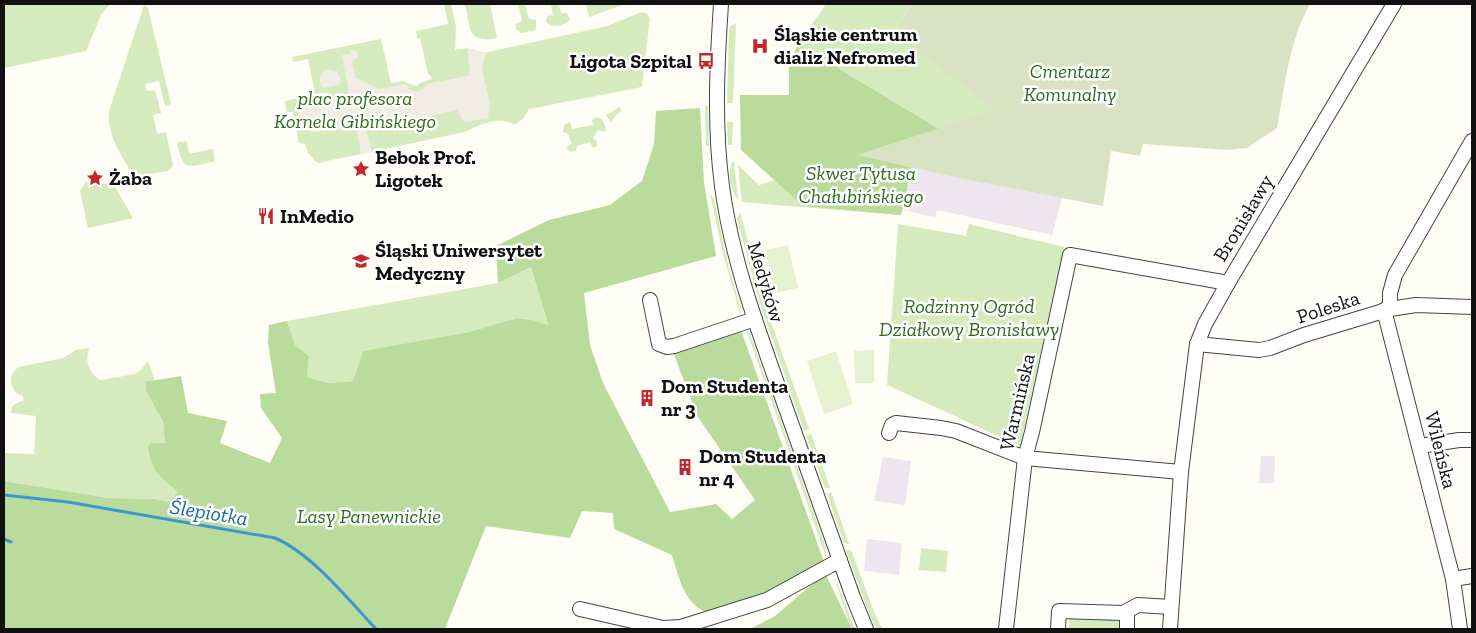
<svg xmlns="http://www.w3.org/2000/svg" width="1476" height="633" font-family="'Zilla Slab',serif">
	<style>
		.industrial { fill: #eee6ef }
		.green { fill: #d5ebbd }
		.forest { fill: #b9dc9c }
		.cemetery { fill: #d9e3c4 }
		.pitch { fill: #e6f2cf }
		.plaza { fill: #f1ede2 }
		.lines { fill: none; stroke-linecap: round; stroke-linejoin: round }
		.stream { stroke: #3f96cf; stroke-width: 3 }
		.minor-casing { stroke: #444; stroke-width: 16 }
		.minor { stroke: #fff; stroke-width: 14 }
		.labels { text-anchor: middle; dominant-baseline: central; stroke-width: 5; stroke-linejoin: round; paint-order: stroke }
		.poi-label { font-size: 20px; font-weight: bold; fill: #111; stroke: #fff; text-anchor: start }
		.park-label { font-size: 20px; font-style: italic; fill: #2f6b1f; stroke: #fff }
		.street-label { font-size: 20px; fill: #111; stroke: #fff }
		.water-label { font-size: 21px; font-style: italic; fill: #1768a6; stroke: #fff }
	</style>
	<rect width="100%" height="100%" fill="#fffdf5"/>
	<g class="industrial">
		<polygon points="912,167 1062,198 1052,235 937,210 935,217 903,210"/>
		<polygon points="1261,456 1275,456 1274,483 1259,483"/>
		<polygon points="883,457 911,461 905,505 874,501"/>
		<polygon points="867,539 902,543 899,575 864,571"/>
	</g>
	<g class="green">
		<polygon points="4,4 110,4 101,15 86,51 4,68"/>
		<path d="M444 4H451L456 27 455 50 467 48 484 53 607 26 642 12 647 14 650 18 642 87 529 109 523 119 515 124C510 124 508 121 503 121 493 119 473 127 465 132L318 163 314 160 308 152 305 144 299 143 293 112H287L285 101 308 96 314 89 308 59 293 62 292 57 381 39 391 83 402 81 417 86 420 83 432 79 430 75 428 74 420 38 417 39 416 31 448 24Z"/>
		<path d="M465 4H490L497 38C467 44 470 27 465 4Z"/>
		<polygon points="518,4 525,4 529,19 536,20 536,29 533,31 521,33 516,29 515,24 522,21"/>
		<path d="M551 4H559L561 13H567L570 20C563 26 553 29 546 22L547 16 553 15Z"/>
		<polygon points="586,4 625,4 589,17"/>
		<polygon points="826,4 911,4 894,33 996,110 939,129 798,44"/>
		<path d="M144 5 148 8 171 104 165 106 159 81 145 84 147 91 155 90 161 113 153 115 157 134 166 132 173 166 168 171 139 176 133 175C121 154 107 136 109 111Z"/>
		<polygon points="736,23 733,103 727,103 729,30 731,26"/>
		<polygon points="705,104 708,107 709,146 706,146"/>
		<polygon points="620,107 622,111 618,113 611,122 606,115"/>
		<polygon points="595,117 602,119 606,128 605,132 598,130 593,138 597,141 597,146 593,148 590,142 577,146 576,151 570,152 566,147 572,144 568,134 563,132 564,125 570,122 572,129 593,125 592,120"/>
		<polygon points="727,122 733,122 732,145 728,145"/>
		<path d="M187 141 189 154 213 149 215 161C189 167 183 173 177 143Z"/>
		<polygon points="857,155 912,167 901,215 742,202 738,165 759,185"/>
		<path d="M733 161 734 162 738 200C730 191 727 171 733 161Z"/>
		<polygon points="86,182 114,185 133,218 88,228 80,191"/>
		<polygon points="710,194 714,199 729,269 741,308 741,316 723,254"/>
		<polygon points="740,212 767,310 809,429 804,431 760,304 737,219"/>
		<polygon points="898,224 966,236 969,224 1064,247 1020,446 887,385"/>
		<polygon points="531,267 548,326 532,320 517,318 469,332 363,351 353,381 328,383 307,377 309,356 295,345 287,321 498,283"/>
		<polygon points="746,329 750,334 826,548 826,557"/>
		<path d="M89 348C85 361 88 373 101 380L135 374 141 370 148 361 155 381 145 382 146 391 163 422 165 443H151L160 477 178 492 168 502 155 499 108 498 4 481V453L34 454 36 416 11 413C11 405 16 402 23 401V396C10 393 6 374 19 367L63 358 76 350Z"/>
		<polygon points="811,434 830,488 825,488 806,436"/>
		<polygon points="831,492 849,544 844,543 827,494"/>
		<polygon points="921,548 948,551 946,572 919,570"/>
		<polygon points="846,550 851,550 875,614 882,629 877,629 871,619"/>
		<polygon points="834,578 838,585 855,629 851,628"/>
		<polygon points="1070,615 1120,617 1120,629 1069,629"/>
	</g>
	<g class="forest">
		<polygon points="798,44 939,129 858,155 912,167 901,215 803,206 741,150 740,95 789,95 789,64"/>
		<path d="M700 108 704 182 716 256 584 293 590 345 603 383 670 512 716 504 732 519 755 500 698 417 673 352 741 330 824 562 764 599 744 602 705 612C683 601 679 577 672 555L614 529 613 513 582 511 570 538 486 526 445 629H4V481L108 498 155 499 168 502 178 492C158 475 152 473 148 446L151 443H165L163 422 146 391 145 382 181 376 188 413 227 421 220 443 270 463 282 438 261 408 260 394 276 393 268 343 269 325 287 321 295 345 309 356 307 377 328 383 353 381 363 351 469 332 517 318 532 320 548 325 531 267 498 283 496 246 549 220 610 205 642 181 654 144 656 111Z"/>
		<polygon points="825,573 852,629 750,629 775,616"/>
	</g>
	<path class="cemetery" d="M911 4H1310C1289 41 1285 86 1277 128L1247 148 1228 150 1143 144 1140 156 1111 151 1103 206 959 178 857 155 995 110 894 33Z"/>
	<g class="pitch">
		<polygon points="788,245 798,288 775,293 765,250"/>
		<polygon points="874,350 874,383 855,383 854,351"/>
		<polygon points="836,351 853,404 824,414 807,361"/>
	</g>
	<g class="plaza">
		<polygon points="467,48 478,52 488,52 484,60 482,70 490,103 488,119 464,122 457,110 420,118 399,116 386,126 382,127 373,125 364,118 372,152 361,154 356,127 353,129 344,131 330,126 318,132 312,132 303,128 298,120 298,114 300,106 308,96 327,92 335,103 351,106 342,55 349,54 350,50 355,50 358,55 357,58 352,61 356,78 379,89 406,84 409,89 416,92 422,90 427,84 468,76 470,69"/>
		<polygon points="328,69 337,71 341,80 340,84 323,88 319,79 324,71"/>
	</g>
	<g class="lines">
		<g class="stream">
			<path d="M4 495 68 502 275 538C312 554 348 599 376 629"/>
			<polyline points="4,539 11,542"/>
		</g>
		<g class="minor-casing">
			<g id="minor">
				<path d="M721 4C717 64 714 126 722 186 731 255 755 321 778 386 803 456 828 527 853 597L866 629"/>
				<polyline points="650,300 659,344 667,347 674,346 755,319"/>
				<polyline points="1390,309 1390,293 1395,275 1472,141"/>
				<polyline points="1384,310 1453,579 1460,629"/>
				<polyline points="1197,344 1259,350 1270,348 1304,335 1390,309 1416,305 1472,307"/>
				<polyline points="889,433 892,425 896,423 941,428 956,431 1025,458 1181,472"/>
				<polyline points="1420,446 1459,440 1472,440"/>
				<polyline points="1453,579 1472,576"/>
				<polyline points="580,609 663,628 681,627 767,600 840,560"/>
				<polyline points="1127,613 1127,629"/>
				<polyline points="1006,629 1025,458 1032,432 1070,255 1228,283"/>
				<polyline points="1058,629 1059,611 1123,613 1138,605 1171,607"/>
				<polyline points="1170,629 1181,472 1197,344 1205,324 1228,283 1394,4"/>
			</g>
		</g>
		<use href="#minor" class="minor"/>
	</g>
	<defs>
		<g id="hospital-bare" transform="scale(1.35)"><path d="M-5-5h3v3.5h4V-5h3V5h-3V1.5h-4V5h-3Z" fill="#c4262e" stroke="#fff" stroke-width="2.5" paint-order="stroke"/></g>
		<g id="bus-bare" transform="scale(1.35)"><path d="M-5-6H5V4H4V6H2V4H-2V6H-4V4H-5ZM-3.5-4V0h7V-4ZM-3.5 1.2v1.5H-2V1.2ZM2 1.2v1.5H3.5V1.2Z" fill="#c4262e" stroke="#fff" stroke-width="2.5" paint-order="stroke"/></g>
		<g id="sight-bare" transform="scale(1.35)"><path d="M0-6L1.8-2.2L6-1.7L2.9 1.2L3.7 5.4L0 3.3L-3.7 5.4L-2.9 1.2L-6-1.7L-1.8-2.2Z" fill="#c4262e" stroke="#fff" stroke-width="2.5" paint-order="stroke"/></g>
		<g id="restaurant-bare" transform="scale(1.35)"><path d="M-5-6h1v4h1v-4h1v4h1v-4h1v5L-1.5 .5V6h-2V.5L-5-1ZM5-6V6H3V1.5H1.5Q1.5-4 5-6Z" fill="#c4262e" stroke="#fff" stroke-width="2.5" paint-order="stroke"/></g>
		<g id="university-bare" transform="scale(1.35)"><path d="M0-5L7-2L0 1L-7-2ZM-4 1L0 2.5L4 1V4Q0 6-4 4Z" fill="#c4262e" stroke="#fff" stroke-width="2.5" paint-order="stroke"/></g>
		<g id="building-bare" transform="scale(1.35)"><path d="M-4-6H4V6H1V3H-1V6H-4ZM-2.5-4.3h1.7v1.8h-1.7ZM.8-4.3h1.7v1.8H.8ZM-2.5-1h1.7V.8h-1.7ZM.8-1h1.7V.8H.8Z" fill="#c4262e" stroke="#fff" stroke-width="2.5" paint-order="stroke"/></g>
	</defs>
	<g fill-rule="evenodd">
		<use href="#hospital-bare" x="760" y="46"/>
		<use href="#bus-bare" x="706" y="61"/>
		<use href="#sight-bare" x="361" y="169"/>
		<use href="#sight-bare" x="95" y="178"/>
		<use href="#restaurant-bare" x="266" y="216"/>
		<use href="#university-bare" x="361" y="261"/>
		<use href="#building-bare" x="647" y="398"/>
		<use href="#building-bare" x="685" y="467"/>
	</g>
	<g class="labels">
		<g class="poi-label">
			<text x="774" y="34">Śląskie centrum<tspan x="774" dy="23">dializ Nefromed</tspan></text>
			<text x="692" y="61" text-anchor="end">Ligota Szpital</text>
			<text x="375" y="157">Bebok Prof.<tspan x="375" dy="23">Ligotek</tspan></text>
			<text x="109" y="178">Żaba</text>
			<text x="280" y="216">InMedio</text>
			<text x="375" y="250">Śląski Uniwersytet<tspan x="375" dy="23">Medyczny</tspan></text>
			<text x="661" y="386">Dom Studenta<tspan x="661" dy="23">nr 3</tspan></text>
			<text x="699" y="456">Dom Studenta<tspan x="699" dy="23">nr 4</tspan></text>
		</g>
		<g class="park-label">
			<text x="1070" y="71">Cmentarz<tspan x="1070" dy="23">Komunalny</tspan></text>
			<text x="355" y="98">plac profesora<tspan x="355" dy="23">Kornela Gibińskiego</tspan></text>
			<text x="861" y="173">Skwer Tytusa<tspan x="861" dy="23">Chałubińskiego</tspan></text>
			<text x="969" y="306">Rodzinny Ogród<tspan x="969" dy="23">Działkowy Bronisławy</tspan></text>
			<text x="369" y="516">Lasy Panewnickie</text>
		</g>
		<g class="street-label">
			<text transform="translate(1243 218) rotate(-59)">Bronisławy</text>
			<text transform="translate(766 282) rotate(73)">Medyków</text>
			<text transform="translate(1328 307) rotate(-18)">Poleska</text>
			<text transform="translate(1017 402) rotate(-77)">Warmińska</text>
			<text transform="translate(1441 450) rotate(76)">Wileńska</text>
		</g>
		<g class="water-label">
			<text transform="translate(209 512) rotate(9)">Ślepiotka</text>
		</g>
	</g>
	<rect width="1476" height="633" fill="none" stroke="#111111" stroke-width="10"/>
</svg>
